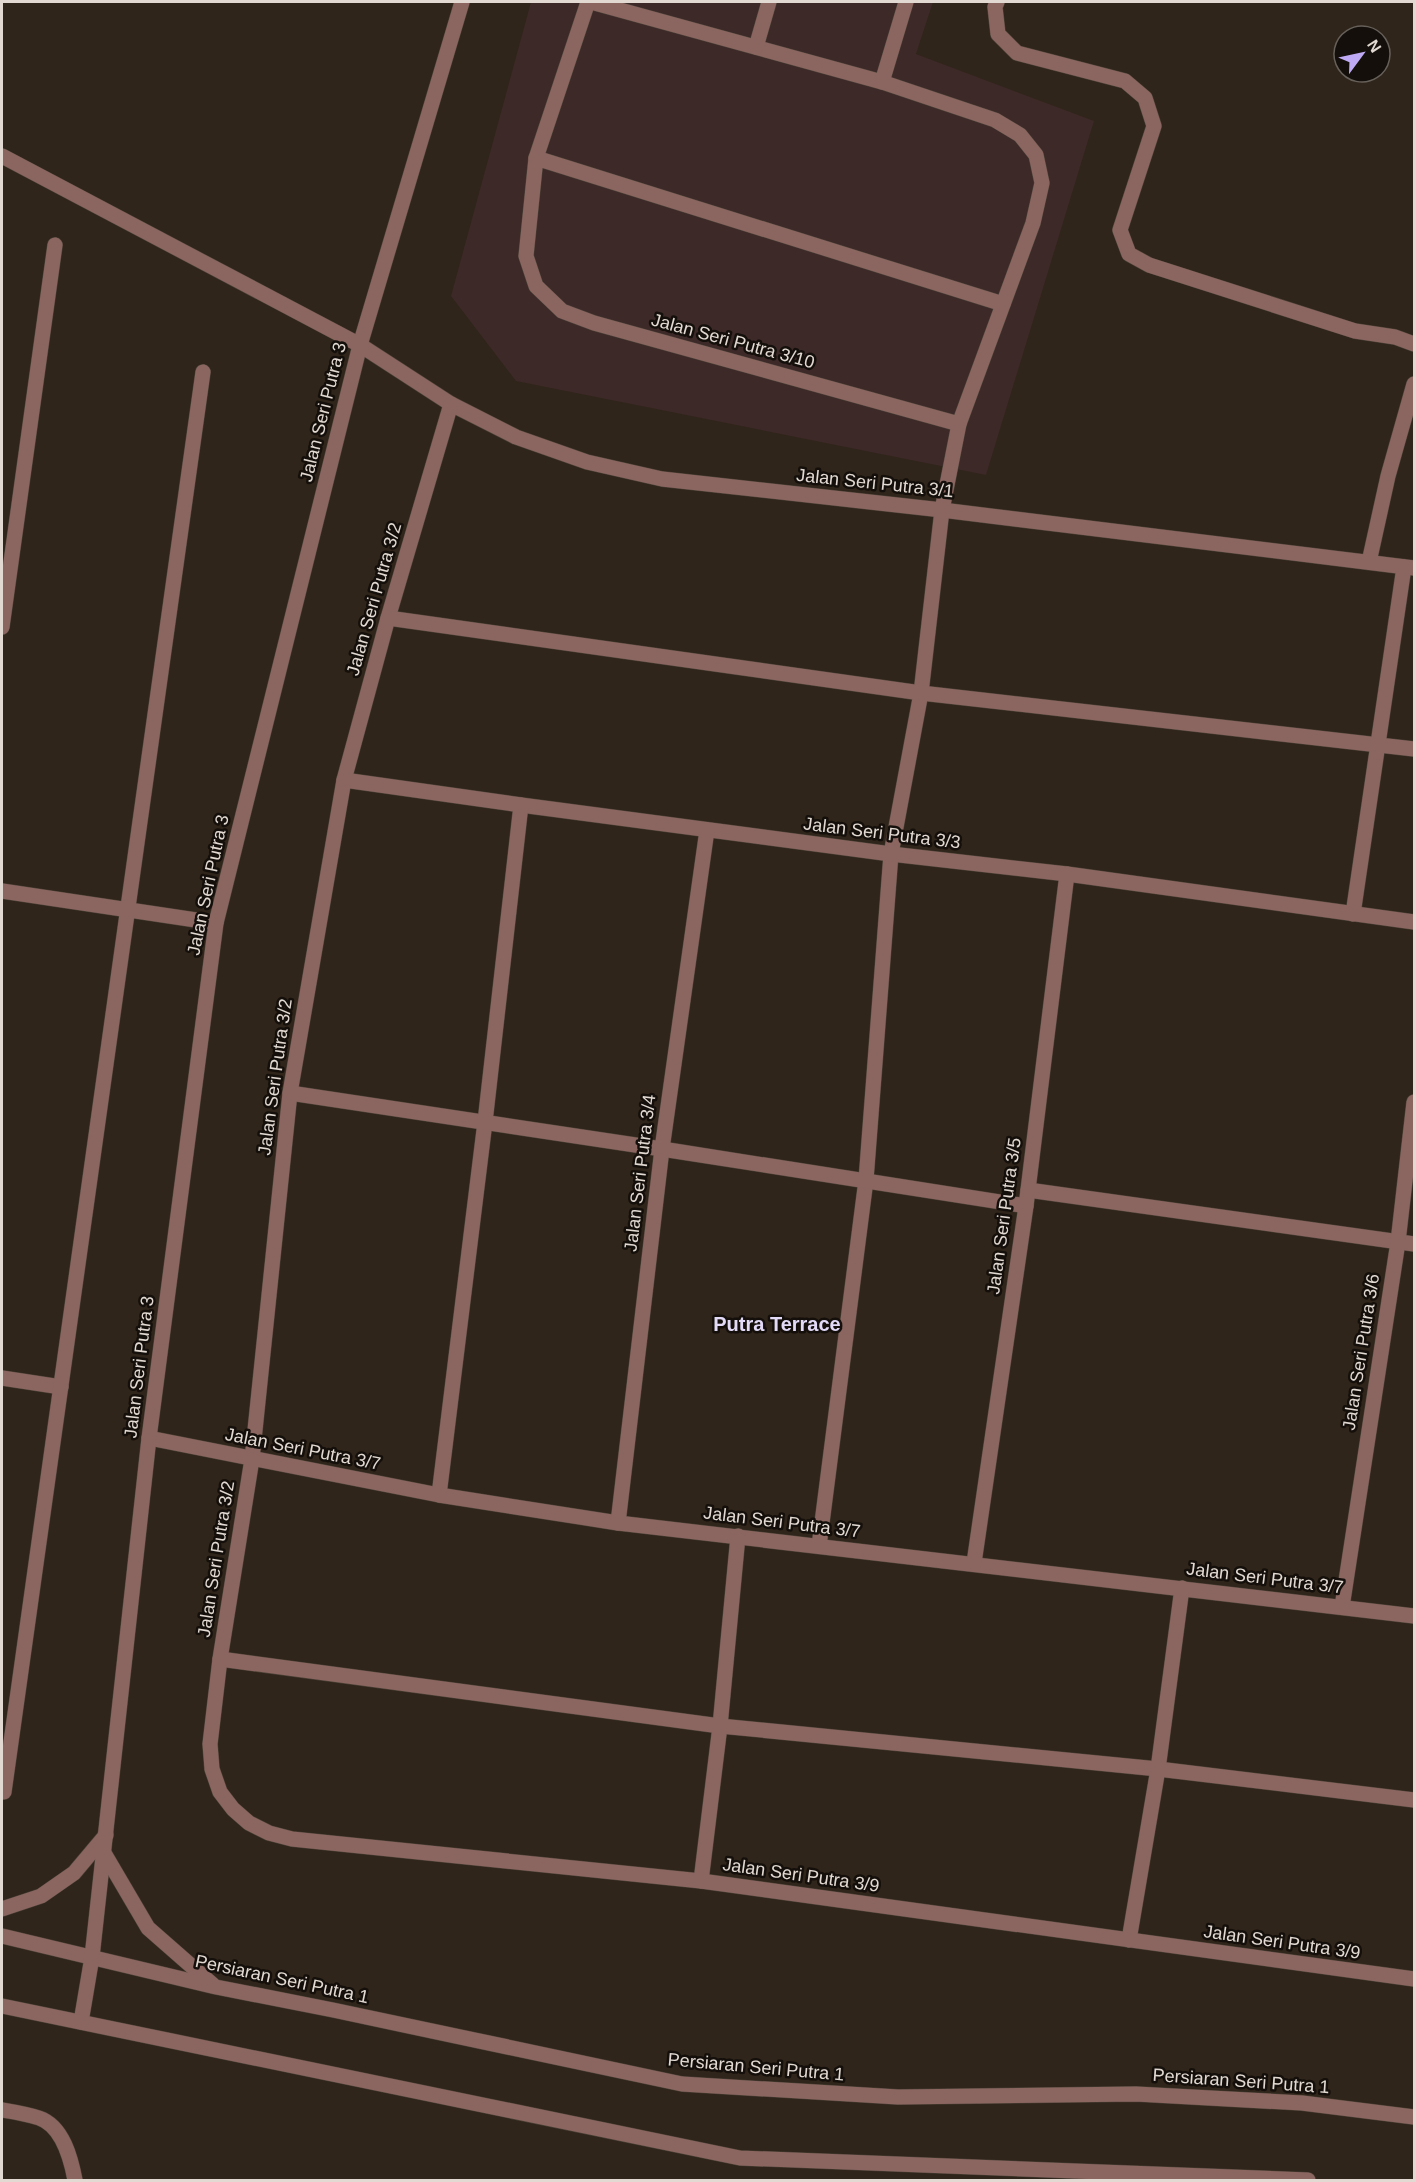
<svg xmlns="http://www.w3.org/2000/svg" width="1416" height="2182" font-family="Helvetica,sans-serif">
	<style>
		.commercial { fill: #3c2928 }
		.lines { fill: none; stroke-linecap: round; stroke-linejoin: round }
		.minor-casing { stroke: #4c4237; stroke-width: 16 }
		.minor { stroke: #8b6661; stroke-width: 15 }
		.labels { text-anchor: middle; dominant-baseline: central; stroke-width: 5; stroke-linejoin: round; paint-order: stroke }
		.street-label { font-size: 18px; fill: #e1d9d2; stroke: #140f0a }
		.neighbourhood-label { font-size: 20px; font-weight: bold; fill: #e2daf7; stroke: #140f0a }
	</style>
	<rect width="100%" height="100%" fill="#30251a"/>
	<polygon class="commercial" points="531,2 933,2 916,54 1094,121 986,475 516,381 451,296"/>
	<g class="lines">
		<g class="minor-casing">
			<g id="minor">
				<polyline points="588,2 536,158 526,256 536,286 562,311 594,323 959,424"/>
				<polyline points="591,2 882,82 995,120 1020,135 1036,155 1042,183 1033,223 959,424 942,510 921,693 891,854 866,1180 819,1546"/>
				<polyline points="997,2 995,7 998,34 1017,53 1125,81 1145,98 1154,126 1120,230 1129,254 1149,265 1355,331 1395,337 1414,344"/>
				<polyline points="756,47 769,2"/>
				<polyline points="882,82 906,2"/>
				<polyline points="2,156 360,345 451,404 516,437 587,462 662,479 942,510 1414,568"/>
				<polyline points="536,158 1003,304"/>
				<polyline points="451,404 388,618 344,780 290,1093 252,1459 220,1659 210,1744 212,1769 220,1792 233,1809 249,1823 269,1833 292,1839 701,1881 1414,1979"/>
				<polyline points="1369,562 1388,476 1414,384"/>
				<polyline points="388,618 921,693 1414,749"/>
				<polyline points="2,627 55,245"/>
				<polyline points="344,780 521,805 891,854 1067,874 1414,922"/>
				<polyline points="2,891 216,923"/>
				<polyline points="1353,914 1404,567"/>
				<polyline points="290,1093 662,1149 1026,1206"/>
				<polyline points="1028,1190 1414,1244"/>
				<polyline points="2,1378 61,1387"/>
				<polyline points="149,1438 439,1495 618,1523 1414,1616"/>
				<polyline points="439,1495 485,1122 521,805"/>
				<polyline points="618,1523 662,1149 707,830"/>
				<polyline points="974,1563 1026,1206 1067,874"/>
				<polyline points="1342,1607 1398,1242 1414,1102"/>
				<polyline points="220,1659 720,1726 1158,1769 1414,1800"/>
				<polyline points="2,1791 4,1792 203,372"/>
				<polyline points="104,1853 148,1928 213,1985"/>
				<polyline points="701,1881 720,1726 738,1536"/>
				<polyline points="2,1909 41,1896 74,1873 106,1835"/>
				<polyline points="2,1936 216,1987 333,2010 682,2084 898,2097 1136,2094 1302,2103 1414,2117"/>
				<polyline points="1129,1940 1158,1769 1182,1588"/>
				<polyline points="2,2006 740,2158 1308,2180"/>
				<polyline points="81,2022 92,1957 149,1438 216,923 360,345 462,2"/>
				<path d="M2 2110C14 2112 27 2114 39 2118 63 2126 71 2159 75 2180"/>
			</g>
		</g>
		<use href="#minor" class="minor"/>
	</g>
	<g class="labels">
		<g class="street-label">
			<text transform="translate(733 341) rotate(15)">Jalan Seri Putra 3/10</text>
			<text transform="translate(323 412) rotate(-76)">Jalan Seri Putra 3</text>
			<text transform="translate(875 483) rotate(6)">Jalan Seri Putra 3/1</text>
			<text transform="translate(374 599) rotate(-74)">Jalan Seri Putra 3/2</text>
			<text transform="translate(882 833) rotate(7)">Jalan Seri Putra 3/3</text>
			<text transform="translate(208 885) rotate(-78)">Jalan Seri Putra 3</text>
			<text transform="translate(275 1077) rotate(-82)">Jalan Seri Putra 3/2</text>
			<text transform="translate(640 1173) rotate(-83)">Jalan Seri Putra 3/4</text>
			<text transform="translate(1004 1216) rotate(-82)">Jalan Seri Putra 3/5</text>
			<text transform="translate(1361 1352) rotate(-81)">Jalan Seri Putra 3/6</text>
			<text transform="translate(139 1367) rotate(-83)">Jalan Seri Putra 3</text>
			<text transform="translate(303 1449) rotate(11)">Jalan Seri Putra 3/7</text>
			<text transform="translate(782 1522) rotate(7)">Jalan Seri Putra 3/7</text>
			<text transform="translate(216 1559) rotate(-81)">Jalan Seri Putra 3/2</text>
			<text transform="translate(1265 1578) rotate(7)">Jalan Seri Putra 3/7</text>
			<text transform="translate(801 1875) rotate(8)">Jalan Seri Putra 3/9</text>
			<text transform="translate(1282 1942) rotate(8)">Jalan Seri Putra 3/9</text>
			<text transform="translate(282 1979) rotate(12)">Persiaran Seri Putra 1</text>
			<text transform="translate(756 2067) rotate(5)">Persiaran Seri Putra 1</text>
			<text transform="translate(1241 2081) rotate(4)">Persiaran Seri Putra 1</text>
		</g>
		<g class="neighbourhood-label">
			<text x="777" y="1324">Putra Terrace</text>
		</g>
	</g>
	<rect width="1416" height="2182" fill="none" stroke="#e1d9d2" stroke-width="6"/>
	<g transform="translate(1362 54) rotate(57)"><circle r="28" fill="#140f0a" stroke="#66605a" stroke-width="1.5"/>
	<path d="M0-4.5L10 22L0 15L-10 22Z" fill="#bea9f4"/>
	<text y="-9" font-size="16" font-weight="bold" text-anchor="middle" fill="#e1d9d2">N</text>
	</g>
</svg>
